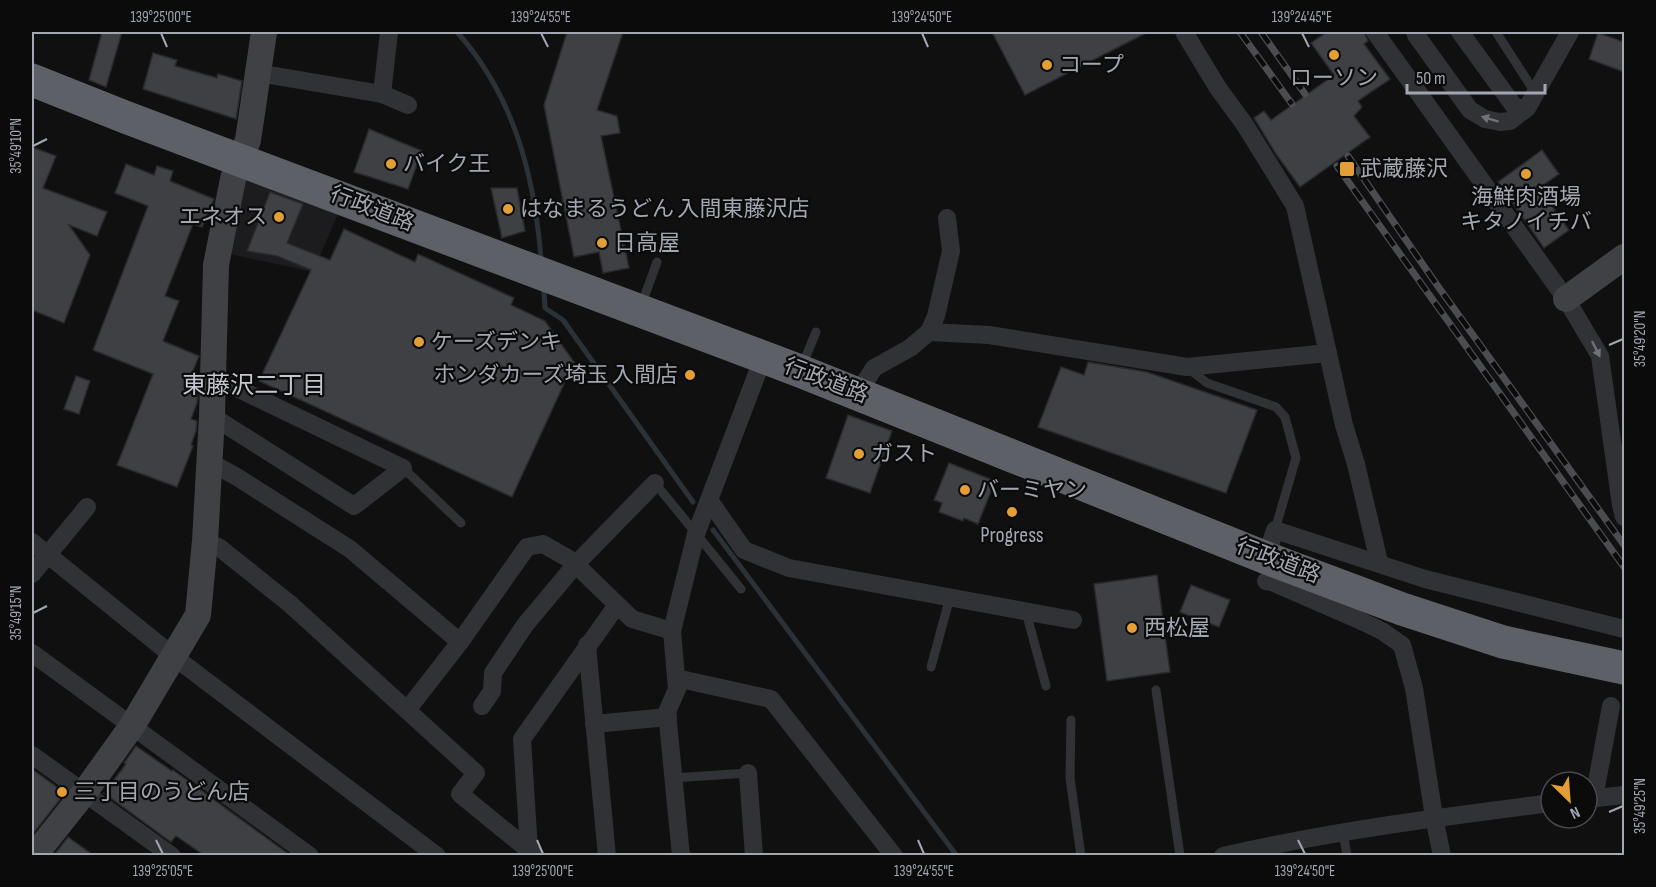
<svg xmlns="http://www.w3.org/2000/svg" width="1656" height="887" font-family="'Sofia Sans Condensed','Noto Sans JP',sans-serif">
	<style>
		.built { fill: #1c1c1e }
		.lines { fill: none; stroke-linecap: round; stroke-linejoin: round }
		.stream { stroke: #2a3238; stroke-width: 5 }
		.building { fill: #3f4044; stroke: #2a2a2d; stroke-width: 1.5 }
		.lane { stroke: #313235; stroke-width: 9 }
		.street { stroke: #313235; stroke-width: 18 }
		.secondary { stroke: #3f4145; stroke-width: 26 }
		.highway { stroke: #5d6066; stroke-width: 33 }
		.rail-casing { stroke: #4a4c50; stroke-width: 7 }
		.rail { stroke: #0b0b0c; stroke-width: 4.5; stroke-dasharray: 14; stroke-linecap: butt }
		.oneway { fill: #6f7279 }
		.ticks { fill: none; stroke: #a2a7b1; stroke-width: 2 }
		.poi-dot { fill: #e39f35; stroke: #0b0b0c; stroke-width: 2 }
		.labels { text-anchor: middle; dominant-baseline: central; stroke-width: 4.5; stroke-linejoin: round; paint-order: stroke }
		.poi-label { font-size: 22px; fill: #a2a7b1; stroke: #0b0b0c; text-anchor: start }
		.street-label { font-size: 22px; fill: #a2a7b1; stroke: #0b0b0c }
		.neighbourhood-label { font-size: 24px; fill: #c2c6cd; stroke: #0b0b0c }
		.neatline { fill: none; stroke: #a2a7b1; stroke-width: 2 }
		.ticks-label { font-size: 15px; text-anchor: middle; fill: #a2a7b1 }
	</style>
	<rect width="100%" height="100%" fill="#101011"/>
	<polygon class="built" points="255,177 340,209 313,272 230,254 245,181"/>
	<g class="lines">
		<g class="stream">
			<path d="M457 32C514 96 534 174 541 258"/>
			<polyline points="544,292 545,308 563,320 693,502"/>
			<polyline points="713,530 957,856"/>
		</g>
	</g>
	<g class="building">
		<polygon points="102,32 122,32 106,87 89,80"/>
		<polygon points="567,32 623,32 597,110 617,116 620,133 601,136 629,268 603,273 599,252 574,257 544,105"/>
		<polygon points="992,32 1148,32 1025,95"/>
		<polygon points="1327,32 1364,32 1368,41 1364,44 1390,79 1358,101 1362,107 1354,116 1370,137 1300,187 1276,154 1254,118 1264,111 1271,120 1334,75 1311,43"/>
		<polygon points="1598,33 1624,42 1624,72 1589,59"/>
		<polygon points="153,53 177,60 175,66 217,78 218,74 242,81 236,119 143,89"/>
		<polygon points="369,129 422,151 408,189 354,172"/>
		<polygon points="32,147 56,156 43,188 107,212 97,236 69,225 90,255 64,323 32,310"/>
		<polygon points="1542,150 1559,174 1539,188 1569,230 1544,248 1498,182"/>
		<polygon points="126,164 154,175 157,166 173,171 170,181 214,199 202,227 193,224 165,296 179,301 163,341 199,356 186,388 198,393 197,403 191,419 197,421 196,431 191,445 193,446 177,487 117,465 153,374 93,350 148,206 115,193"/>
		<polygon points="491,188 517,188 525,231 502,238"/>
		<polygon points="270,192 303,204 287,243 330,260 344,229 415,262 418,254 514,298 511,305 545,321 574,362 512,497 259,381 311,270 277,256 247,251"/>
		<polygon points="1088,362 1147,372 1257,410 1226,493 1038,427 1061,367 1084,375"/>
		<polygon points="76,376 90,381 79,414 64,409"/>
		<polygon points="848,415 892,431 870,493 826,478"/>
		<polygon points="949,463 995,481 978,524 964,518 963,521 939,512 942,503 934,500"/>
		<polygon points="1157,575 1170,672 1107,681 1094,584"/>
		<polygon points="1191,585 1230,600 1219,627 1180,612"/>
		<polygon points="136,746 172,771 173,770 290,855 204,855 176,836 171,842 104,793 126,764 124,763"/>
		<polygon points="32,769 65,793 32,835"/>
		<polygon points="68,837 93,855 54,855"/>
	</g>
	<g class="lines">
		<g class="lane">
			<polyline points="1496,32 1536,94"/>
			<polyline points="641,306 657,262"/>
			<polyline points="802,366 816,332"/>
			<polyline points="1189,369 1207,383 1276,407 1285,417 1296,458 1275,530"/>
			<polyline points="403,468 461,523"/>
			<polyline points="655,483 741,589"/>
			<polyline points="1026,612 1046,686"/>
			<polyline points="931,667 950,597"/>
			<polyline points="1156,690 1180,856"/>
			<polyline points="1071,720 1070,778 1081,856"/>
			<polyline points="673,778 748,773"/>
			<polyline points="1343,832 1347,856"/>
		</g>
		<g class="street">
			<polyline points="1184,32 1218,88 1245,125 1295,206 1344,425 1356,464 1379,562"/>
			<polyline points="1375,32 1566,299 1600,356 1621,505 1624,517"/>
			<polyline points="1415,32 1416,35 1470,110 1485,119 1500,122 1510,121 1527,108 1570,32"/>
			<polyline points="1460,32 1514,106 1518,108 1527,108"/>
			<polyline points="258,73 382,94 408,105"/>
			<polyline points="382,94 389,32"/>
			<polyline points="929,332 989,335 1187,367 1328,353"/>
			<polyline points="212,376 403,468 354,506 212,416"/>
			<polyline points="858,393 874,368 910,348 929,332 936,316 951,251 947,218"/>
			<polyline points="210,462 237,477 350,549 460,642"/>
			<polyline points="709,500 744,550 789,568 1073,620"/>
			<polyline points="205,541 220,548 290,604 476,773 460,794 536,856"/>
			<polyline points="32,542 173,656 437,856"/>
			<polyline points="1266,557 1275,530 1425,579 1624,629"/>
			<polyline points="32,574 87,507"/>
			<polyline points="1266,581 1272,582 1357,619 1382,631 1402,645 1414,688 1434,817 1442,856"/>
			<polyline points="587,645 607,856"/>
			<polyline points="32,653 310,856"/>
			<polyline points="676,678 771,699 894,856"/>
			<polyline points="482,706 492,691 493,673 525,625 576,564 655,483"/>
			<polyline points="408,709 460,642 527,547 543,544 571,560 632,619 672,631"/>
			<polyline points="594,724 668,717"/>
			<polyline points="32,755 172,856"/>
			<polyline points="748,773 754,856"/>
			<polyline points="1594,798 1611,706"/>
			<polyline points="1587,799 1624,795"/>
			<polyline points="529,850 522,739 617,605"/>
			<polyline points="681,856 667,712 677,689 672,631 696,534 763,358"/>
			<path d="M1223 856C1331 831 1441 817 1551 803"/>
		</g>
		<g class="secondary">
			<polyline points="1566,299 1624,257"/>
			<polyline points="34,856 84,793 132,726 198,615 205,541 212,416 216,265 233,179 248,140 264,32"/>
		</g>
		<polyline class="highway" points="32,80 125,117 800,371 1269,559 1402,609 1503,642 1624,668"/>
		<g class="rail-casing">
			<g id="rail">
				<polyline points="1240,32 1292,104"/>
				<polyline points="1261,32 1305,94"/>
				<polyline points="1348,156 1437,285 1624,545"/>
				<polyline points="1337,166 1624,567"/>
			</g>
		</g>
		<use href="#rail" class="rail"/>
	</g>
	<defs><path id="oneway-solid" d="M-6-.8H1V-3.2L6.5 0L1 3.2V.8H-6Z" transform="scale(1.5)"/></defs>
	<g class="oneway">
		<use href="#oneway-solid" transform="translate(1490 119) rotate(-163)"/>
		<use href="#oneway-solid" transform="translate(1596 349) rotate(63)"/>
	</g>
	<path class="ticks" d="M161 33 167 47M541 33 548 47M922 33 928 47M1302 33 1309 47M33 146 47 139M1609 345 1623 339M33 613 47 606M1609 812 1623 806M156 840 163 854M537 840 543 854M918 840 924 854M1298 840 1305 854"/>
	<g class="poi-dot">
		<circle cx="1334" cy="55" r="6"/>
		<circle cx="1047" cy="65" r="6"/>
		<circle cx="391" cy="164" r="6"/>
		<rect x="1339" y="161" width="16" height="16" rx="3"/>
		<circle cx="1526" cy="174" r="6"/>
		<circle cx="508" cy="209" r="6"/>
		<circle cx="279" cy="217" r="6"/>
		<circle cx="602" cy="243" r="6"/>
		<circle cx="419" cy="342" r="6"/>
		<circle cx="690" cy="375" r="6"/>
		<circle cx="859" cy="454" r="6"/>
		<circle cx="965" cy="490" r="6"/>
		<circle cx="1012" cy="512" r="6"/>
		<circle cx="1132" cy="628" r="6"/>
		<circle cx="62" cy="792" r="6"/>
	</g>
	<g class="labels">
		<g class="poi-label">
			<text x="1059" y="65">コープ</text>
			<text x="1334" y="78" text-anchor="middle">ローソン</text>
			<text x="403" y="164">バイク王</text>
			<text x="1360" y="169">武蔵藤沢</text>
			<text x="1526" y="197" text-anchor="middle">海鮮肉酒場<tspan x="1526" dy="25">キタノイチバ</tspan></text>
			<text x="520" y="209">はなまるうどん 入間東藤沢店</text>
			<text x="267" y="217" text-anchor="end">エネオス</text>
			<text x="614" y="243">日高屋</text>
			<text x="431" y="342">ケーズデンキ</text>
			<text x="678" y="375" text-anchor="end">ホンダカーズ埼玉 入間店</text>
			<text x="871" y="454">ガスト</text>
			<text x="977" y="490">バーミヤン</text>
			<text x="1012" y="535" text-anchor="middle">Progress</text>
			<text x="1144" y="628">西松屋</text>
			<text x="74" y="792">三丁目のうどん店</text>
		</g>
		<g class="street-label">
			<text transform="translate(372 209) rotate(21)">行政道路</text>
			<text transform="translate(826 381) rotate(21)">行政道路</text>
			<text transform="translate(1278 561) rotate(21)">行政道路</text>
		</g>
		<g class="neighbourhood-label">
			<text x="254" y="385">東藤沢二丁目</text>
		</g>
	</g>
	<rect width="1656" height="887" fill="none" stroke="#0b0b0c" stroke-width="66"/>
	<g transform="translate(1569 800) rotate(155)"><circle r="28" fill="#0b0b0c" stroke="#47494e" stroke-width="1.5"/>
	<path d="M0-4.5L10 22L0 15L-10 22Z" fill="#e39f35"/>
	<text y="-9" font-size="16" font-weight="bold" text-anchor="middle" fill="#a2a7b1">N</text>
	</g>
	<path d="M1407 84v9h138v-9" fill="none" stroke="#a2a7b1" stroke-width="3"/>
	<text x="1416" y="84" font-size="18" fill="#a2a7b1" stroke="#0b0b0c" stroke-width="4.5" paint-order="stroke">50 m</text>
	<rect x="33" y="33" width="1590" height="821" class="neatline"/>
	<g class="ticks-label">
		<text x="161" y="22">139°25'00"E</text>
		<text x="541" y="22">139°24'55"E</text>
		<text x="922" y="22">139°24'50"E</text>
		<text x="1302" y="22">139°24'45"E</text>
		<text transform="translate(16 146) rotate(-90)" y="5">35°49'10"N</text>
		<text transform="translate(1640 339) rotate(-90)" y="5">35°49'20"N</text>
		<text transform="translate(16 613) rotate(-90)" y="5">35°49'15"N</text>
		<text transform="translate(1640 806) rotate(-90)" y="5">35°49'25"N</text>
		<text x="163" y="876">139°25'05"E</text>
		<text x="543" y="876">139°25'00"E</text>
		<text x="924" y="876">139°24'55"E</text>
		<text x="1305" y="876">139°24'50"E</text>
	</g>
</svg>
